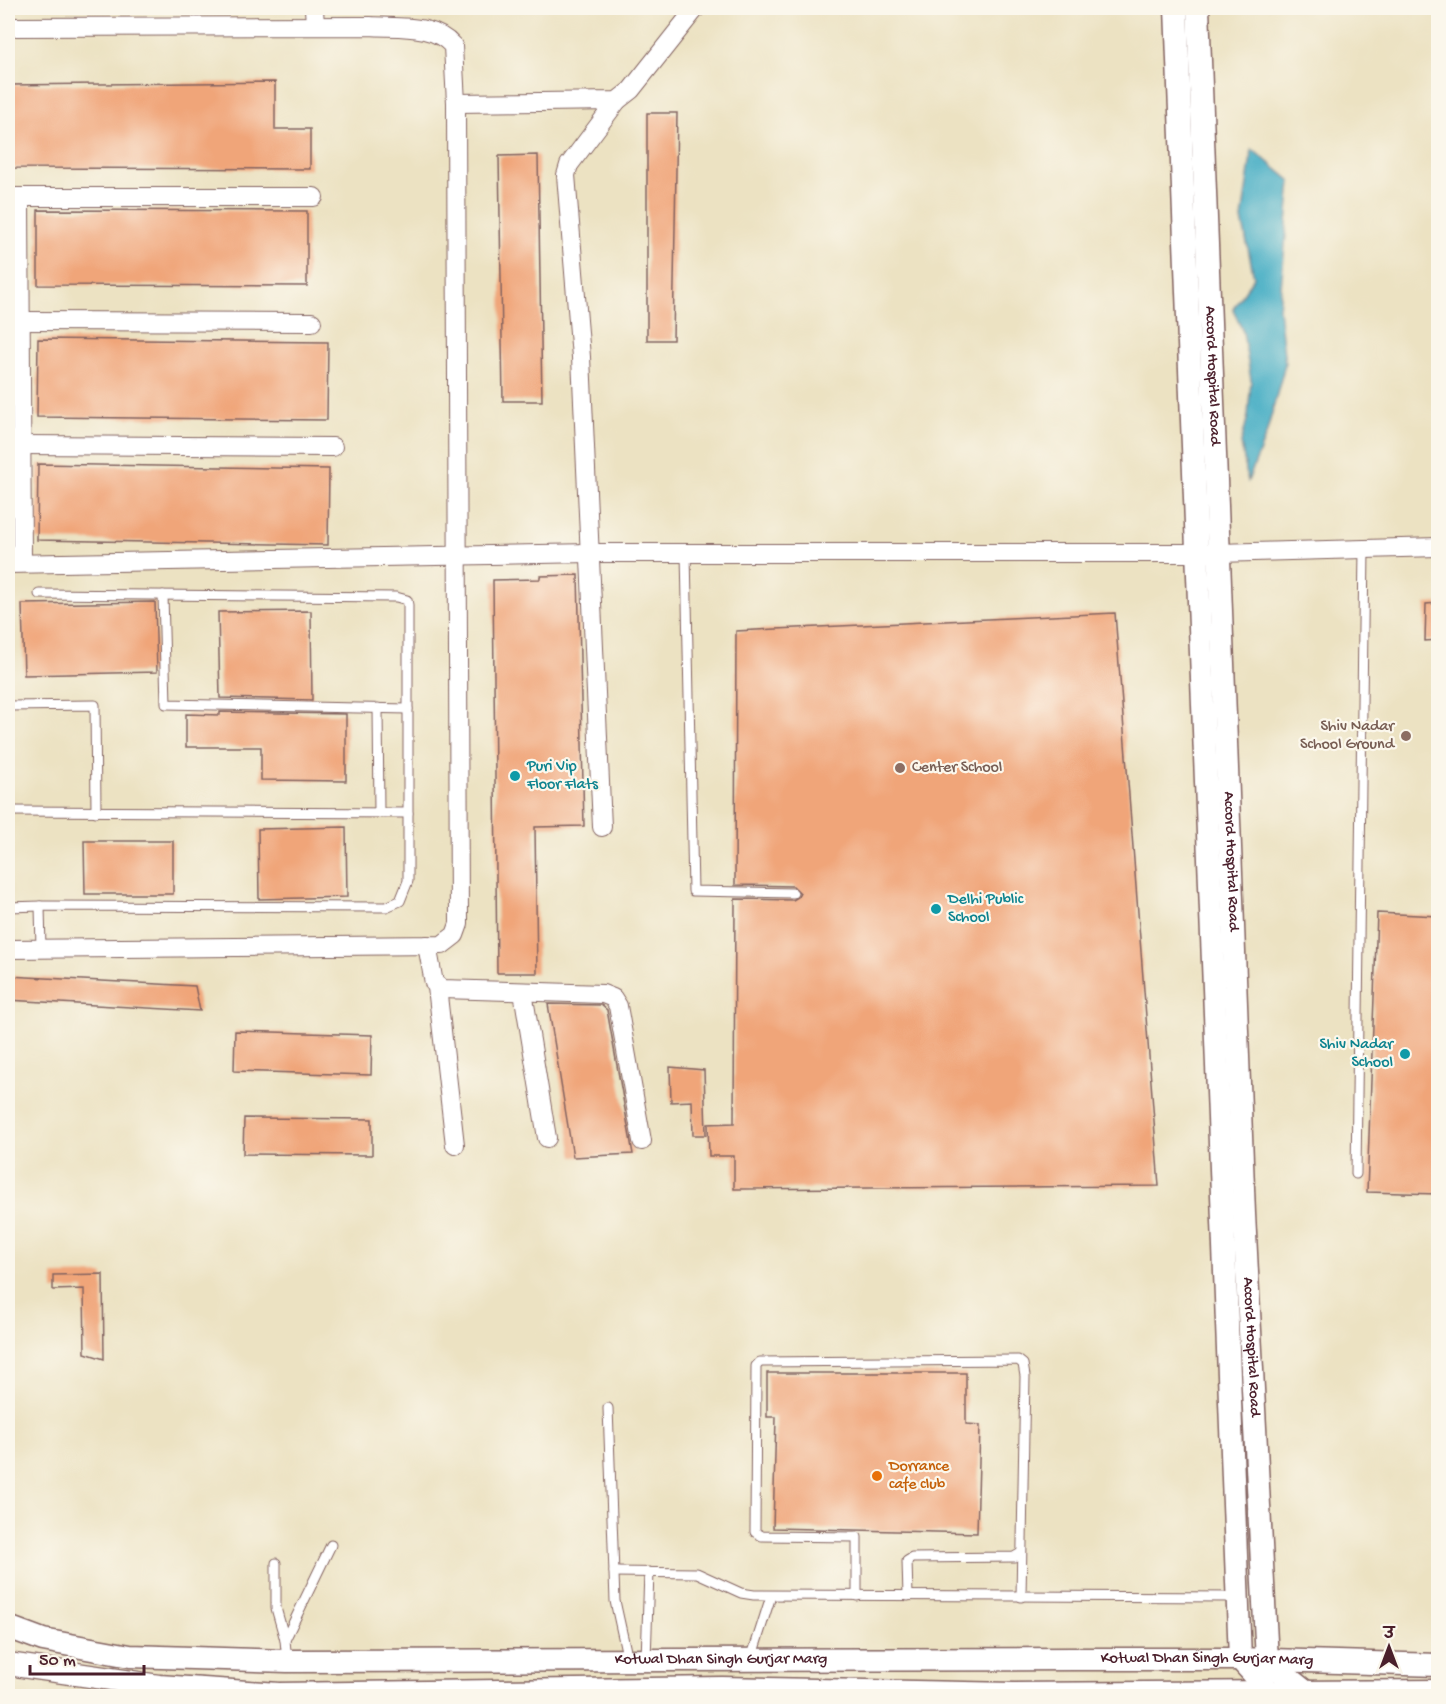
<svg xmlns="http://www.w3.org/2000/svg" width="1446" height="1704" font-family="'Gochi Hand','Playpen Sans Deva',sans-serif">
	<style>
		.water { fill: #46aec5; stroke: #486678; stroke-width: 1.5 }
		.building { fill: #f0a579 }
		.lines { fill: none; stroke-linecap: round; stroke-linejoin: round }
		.service-casing { stroke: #836360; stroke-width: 11 }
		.minor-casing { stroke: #836360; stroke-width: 20 }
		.tertiary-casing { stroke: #836360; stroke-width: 25 }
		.service { stroke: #fff; stroke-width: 9 }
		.minor { stroke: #fff; stroke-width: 18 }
		.tertiary { stroke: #fff; stroke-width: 22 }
		.education-dot { fill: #8d6e63; stroke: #fbf7ec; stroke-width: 2 }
		.culture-dot { fill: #0f9aa8; stroke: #fbf7ec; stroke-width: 2 }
		.food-dot { fill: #e8710a; stroke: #fbf7ec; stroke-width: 2 }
		.labels { text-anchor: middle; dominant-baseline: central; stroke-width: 4.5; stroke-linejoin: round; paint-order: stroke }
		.street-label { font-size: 16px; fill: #4a1f2b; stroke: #fbf7ec }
		.education-label { font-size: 16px; fill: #785e54; stroke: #fbf7ec; text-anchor: end }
		.culture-label { font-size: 16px; fill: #0d838f; stroke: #fbf7ec; text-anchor: start }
		.food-label { font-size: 16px; fill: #c56008; stroke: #fbf7ec; text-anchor: start }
	</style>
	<rect width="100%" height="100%" fill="#fbf7ec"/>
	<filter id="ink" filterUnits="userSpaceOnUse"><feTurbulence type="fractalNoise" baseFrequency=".0167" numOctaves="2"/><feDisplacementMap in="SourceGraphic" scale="12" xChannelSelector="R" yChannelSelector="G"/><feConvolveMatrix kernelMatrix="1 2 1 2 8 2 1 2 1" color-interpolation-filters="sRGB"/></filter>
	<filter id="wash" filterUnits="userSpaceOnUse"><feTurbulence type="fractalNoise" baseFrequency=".008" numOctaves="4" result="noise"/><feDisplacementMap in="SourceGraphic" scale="24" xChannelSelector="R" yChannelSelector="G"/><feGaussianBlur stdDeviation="1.35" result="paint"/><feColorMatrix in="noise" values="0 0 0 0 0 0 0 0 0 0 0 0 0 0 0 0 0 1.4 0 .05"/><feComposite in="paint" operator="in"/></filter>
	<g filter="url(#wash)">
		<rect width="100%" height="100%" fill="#ece2c2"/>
		<polygon class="water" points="1252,149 1291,181 1279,309 1285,364 1266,435 1248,481 1241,443 1248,416 1251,380 1243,332 1233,309 1254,277 1242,219"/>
		<g id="blocks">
			<g class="building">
				<polygon points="275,82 275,129 310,129 310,169 8,168 8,85"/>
				<polygon points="647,113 677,113 673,340 647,340"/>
				<polygon points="538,155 542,401 503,401 499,156"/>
				<polygon points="38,210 307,211 307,286 38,285"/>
				<polygon points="38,339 328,342 327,420 37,417"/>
				<polygon points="38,464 329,469 328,545 37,540"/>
				<polygon points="578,575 584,826 535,827 537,973 497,973 493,580 540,579 540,576"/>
				<polygon points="155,602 157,672 24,675 22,604"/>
				<polygon points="1438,603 1438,640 1425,641 1426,604"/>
				<polygon points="311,611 312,700 220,698 218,612"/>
				<polygon points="1115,613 1159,1186 734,1189 734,1156 709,1156 708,1124 734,1123 735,899 793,900 798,897 800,893 793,886 735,885 736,631"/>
				<polygon points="220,712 346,714 346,781 261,780 261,747 186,747 186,714 220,715"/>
				<polygon points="346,827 347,897 259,899 258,829"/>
				<polygon points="84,841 173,841 173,894 85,894"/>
				<polygon points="1377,913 1438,916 1438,1194 1367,1192"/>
				<polygon points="8,976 195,986 200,1011 8,1000"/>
				<polygon points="548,1004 601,1005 607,1010 633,1154 573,1157"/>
				<polygon points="235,1031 372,1035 371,1075 234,1071"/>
				<polygon points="670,1067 704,1070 706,1135 693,1135 692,1101 671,1102"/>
				<polygon points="244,1118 372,1119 372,1155 243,1154"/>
				<polygon points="103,1274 104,1359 85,1353 84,1289 53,1290 53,1275"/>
				<polygon points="767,1373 966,1373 966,1424 980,1425 977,1533 773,1528 776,1417 767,1417"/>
			</g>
		</g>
	</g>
	<g filter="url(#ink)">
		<use href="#blocks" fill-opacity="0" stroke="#836360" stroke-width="1.5"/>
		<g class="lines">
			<g class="service-casing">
				<g id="service">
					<polyline points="686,553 693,891 793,893"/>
					<polyline points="39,594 396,597 407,600 408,605 408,881 400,901 386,907 40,906 41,949"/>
					<polyline points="163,595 166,704 408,709"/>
					<polyline points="8,706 95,705 96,812"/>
					<polyline points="378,708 379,813"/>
					<polyline points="8,811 408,813"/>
					<polyline points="8,907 40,906"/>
					<polyline points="1356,1174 1364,549"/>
					<polyline points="608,1408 615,1601 628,1660"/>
					<polyline points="276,1563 276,1608 285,1640"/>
					<polyline points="614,1572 697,1573 741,1593 754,1595 1236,1597"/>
					<polyline points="857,1596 857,1537 762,1536 755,1532 756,1366 760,1362 1018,1360 1023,1364 1025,1376 1021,1597"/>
					<polyline points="908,1596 907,1561 912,1558 1014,1557 1021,1553"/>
					<polyline points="646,1659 649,1572"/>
					<polyline points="751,1659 771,1596"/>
					<polyline points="287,1661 285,1640 331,1545"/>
				</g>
			</g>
			<g class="minor-casing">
				<g id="minor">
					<polyline points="314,8 315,26"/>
					<path d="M8 27 370 26C398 28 433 23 453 46L456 103 459 924 455 935 442 945 8 949"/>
					<polyline points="456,103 617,101 631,90 696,8"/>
					<polyline points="8,197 314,197"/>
					<polyline points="20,197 22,563"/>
					<polyline points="20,321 312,322"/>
					<polyline points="20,445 333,447"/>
					<polyline points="8,564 591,553 1219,553 1438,547"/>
					<polyline points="602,827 581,357 566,175 569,165 617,101"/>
					<polyline points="427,945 434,983 442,989 603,994 613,998 618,1006 642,1141"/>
					<polyline points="437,987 455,1145"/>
					<polyline points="523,992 547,1138"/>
				</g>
			</g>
			<g class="tertiary-casing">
				<g id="tertiary">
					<polyline points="1176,8 1240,1659 1271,1693 1272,1696"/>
					<path id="s1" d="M1198 8 1244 1214 1267 1661 1306 1692 1307 1696"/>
					<path id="s2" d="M8 1627 43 1640 130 1656 287 1661 1077 1659H1240L1438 1665"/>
					<polyline points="8,1664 159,1686 279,1694 722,1688 1014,1694 1438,1691"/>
				</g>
			</g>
			<use href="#service" class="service"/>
			<use href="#minor" class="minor"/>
			<use href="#tertiary" class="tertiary"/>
		</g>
	</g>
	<g class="education-dot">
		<circle cx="1406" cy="736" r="6"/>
		<circle cx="900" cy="768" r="6"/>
	</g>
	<g class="culture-dot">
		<circle cx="515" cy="776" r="6"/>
		<circle cx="936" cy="909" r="6"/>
		<circle cx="1405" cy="1054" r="6"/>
	</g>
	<circle class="food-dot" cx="877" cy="1476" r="6"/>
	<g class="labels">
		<g class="street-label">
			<text stroke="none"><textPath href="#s1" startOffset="368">Accord Hospital Road</textPath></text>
			<text stroke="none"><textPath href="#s1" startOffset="854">Accord Hospital Road</textPath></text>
			<text stroke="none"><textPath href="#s1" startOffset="1340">Accord Hospital Road</textPath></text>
			<text stroke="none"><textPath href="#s2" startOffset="717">Kotwal Dhan Singh Gurjar Marg</textPath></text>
			<text stroke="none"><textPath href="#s2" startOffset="1203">Kotwal Dhan Singh Gurjar Marg</textPath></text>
		</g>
		<g class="education-label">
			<text x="1394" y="727">Shiv Nadar<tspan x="1394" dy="18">School Ground</tspan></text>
			<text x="912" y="768" text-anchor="start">Center School</text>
		</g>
		<g class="culture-label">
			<text x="527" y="767">Puri Vip<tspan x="527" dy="18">Floor Flats</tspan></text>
			<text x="948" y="900">Delhi Public<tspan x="948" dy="18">School</tspan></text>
			<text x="1393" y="1045" text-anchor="end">Shiv Nadar<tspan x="1393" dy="18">School</tspan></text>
		</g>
		<g class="food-label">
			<text x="889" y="1467">Dorrance<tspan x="889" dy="18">cafe club</tspan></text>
		</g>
	</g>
	<rect width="1446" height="1704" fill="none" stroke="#fbf7ec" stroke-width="30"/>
	<g transform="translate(1389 1647)" stroke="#fbf7ec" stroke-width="4.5" paint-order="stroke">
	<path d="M0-4.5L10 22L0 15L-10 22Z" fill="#4a1f2b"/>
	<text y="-9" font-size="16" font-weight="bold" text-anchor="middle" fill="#4a1f2b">उ</text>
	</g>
	<path d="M30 1665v9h114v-9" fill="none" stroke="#4a1f2b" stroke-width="3"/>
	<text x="39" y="1665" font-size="18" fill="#4a1f2b" stroke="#fbf7ec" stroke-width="4.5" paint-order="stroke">50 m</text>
</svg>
